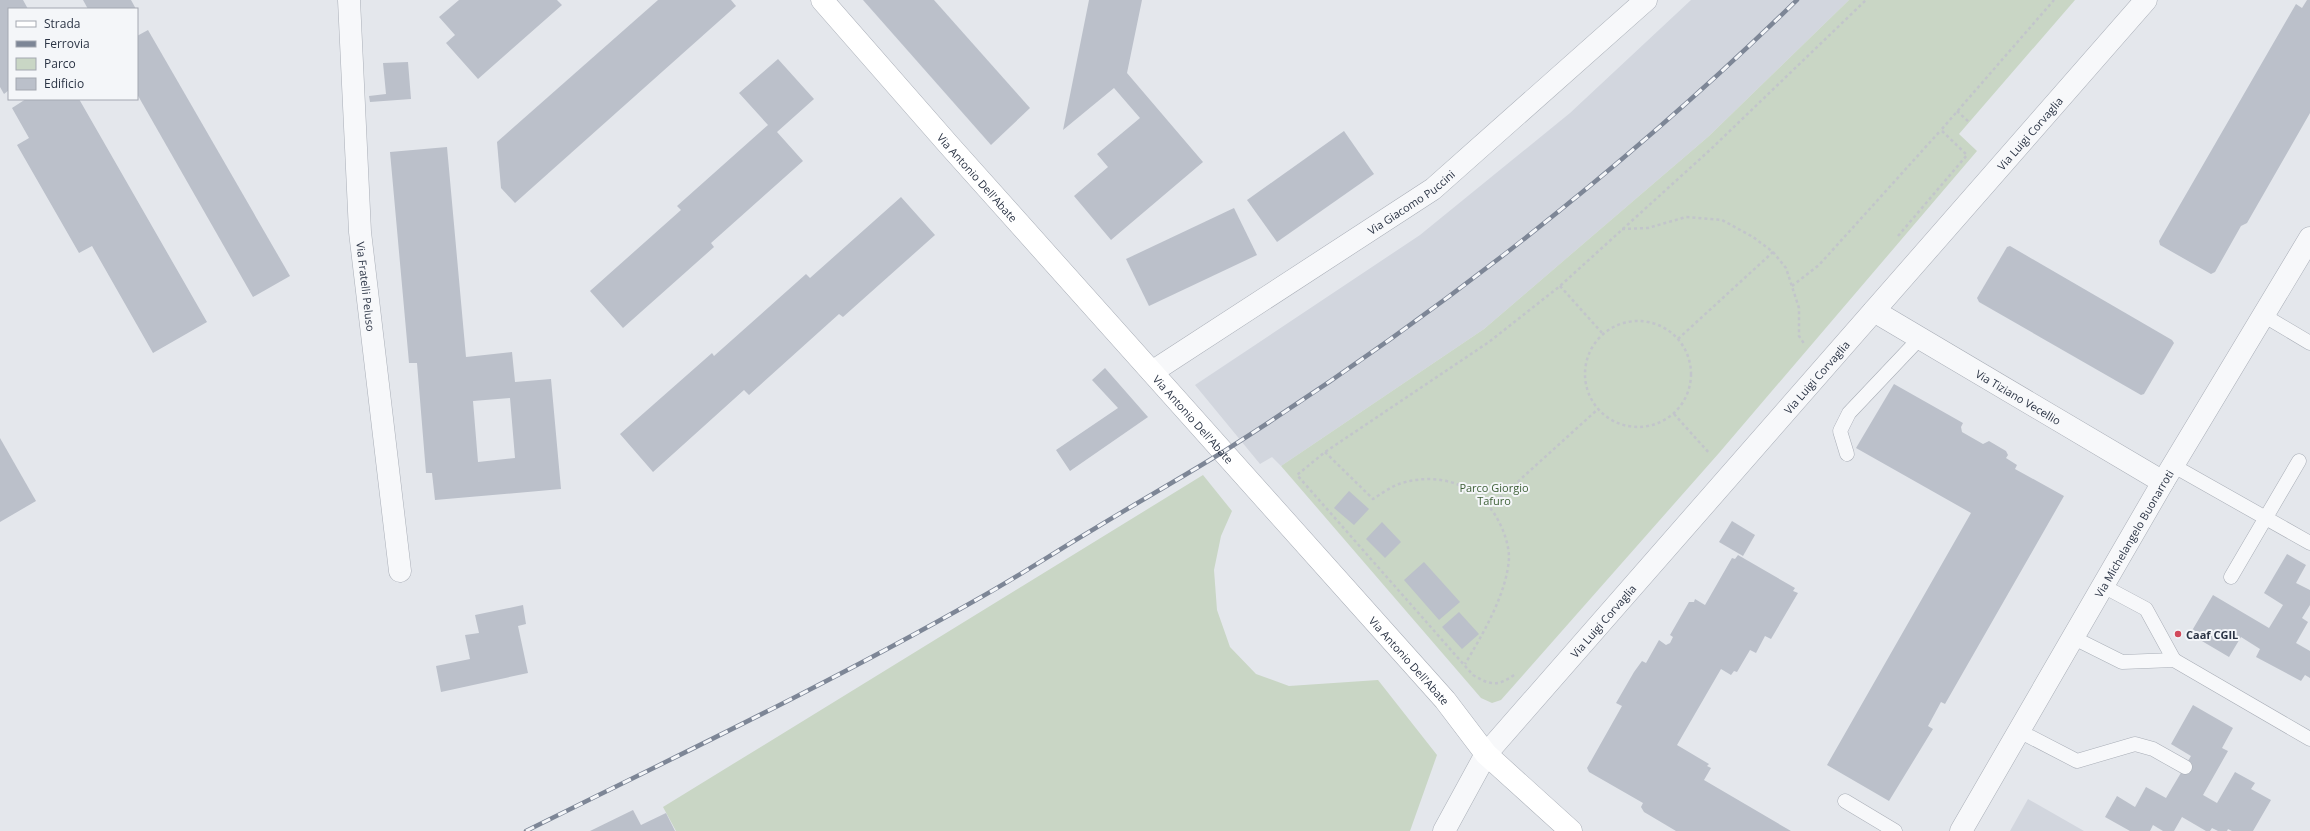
<svg xmlns="http://www.w3.org/2000/svg" width="2310" height="831" font-family="'Open Sans',sans-serif">
	<style>
		.built { fill: #d2d6de }
		.green { fill: #c9d6c5 }
		.building { fill: #bbc0ca; fill-rule: evenodd }
		.lines { fill: none; stroke-linecap: round; stroke-linejoin: round }
		.service-casing { stroke: #a9aeb7; stroke-width: 15 }
		.minor-casing { stroke: #a9aeb7; stroke-width: 23 }
		.secondary-casing { stroke: #a9aeb7; stroke-width: 23 }
		.path { stroke: #c2c5cb; stroke-width: 2.5; stroke-dasharray: 3 3; stroke-linecap: butt }
		.service { stroke: #f7f8fa; stroke-width: 14 }
		.minor { stroke: #f7f8fa; stroke-width: 22 }
		.secondary { stroke: #fff; stroke-width: 22 }
		.rail-casing { stroke: #7d8696; stroke-width: 4.5 }
		.rail { stroke: #f4f6f9; stroke-width: 3; stroke-dasharray: 9; stroke-linecap: butt }
		.poi-dot { fill: #d1495b; stroke: #f4f6f9; stroke-width: 1.5 }
		.labels { text-anchor: middle; dominant-baseline: central; stroke-width: 4; stroke-linejoin: round; paint-order: stroke }
		.street-label { font-size: 11px; fill: #2b3445; stroke: #f4f6f9 }
		.park-label { font-size: 11px; fill: #3f6138; stroke: #f4f6f9 }
		.poi-label { font-size: 11px; font-weight: bold; fill: #2b3445; stroke: #f4f6f9; text-anchor: start }
	</style>
	<rect width="100%" height="100%" fill="#e4e7ec"/>
	<g class="built">
		<polygon points="1691,0 1849,0 1709,136 1484,329 1281,466 1272,457 1260,464 1195,385 1420,235 1570,113"/>
		<polygon points="2028,799 2084,831 2010,831"/>
	</g>
	<g class="green">
		<polygon points="1849,0 2075,0 1959,134 1977,151 1719,453 1501,700 1492,703 1481,698 1281,466 1484,329 1709,136"/>
		<polygon points="1203,475 1232,511 1221,536 1214,570 1217,610 1230,647 1256,674 1289,686 1378,680 1437,755 1410,831 676,831 663,807"/>
	</g>
	<g class="building">
		<polygon points="0,0 23,0 28,9 9,9 9,90 4,94 0,87"/>
		<polygon points="83,0 131,0 136,9 88,9"/>
		<polygon points="459,0 557,0 562,5 478,79 446,43 455,35 439,17"/>
		<polygon points="658,0 731,0 736,6 515,203 501,188 497,142"/>
		<polygon points="863,0 934,0 1030,108 991,145"/>
		<polygon points="1089,0 1142,0 1127,73 1203,162 1111,240 1074,196 1108,167 1097,154 1140,118 1114,88 1063,130"/>
		<polygon points="2307,0 2310,0 2310,113 2247,223 2241,226 2215,272 2211,274 2160,245 2159,241 2296,4 2302,8"/>
		<polygon points="148,30 290,276 253,297 137,94 137,36"/>
		<polygon points="778,59 814,99 777,132 803,161 711,243 714,247 623,328 590,291 681,210 677,206 768,125 739,93"/>
		<polygon points="408,62 411,99 370,102 369,96 386,94 383,63"/>
		<polygon points="26,99 79,99 207,322 153,353 92,246 79,253 17,145 29,138 12,108"/>
		<polygon points="1344,131 1374,174 1277,242 1247,200"/>
		<path d="M447 147 466 357 512 352 515 382 551 379 561 489 435 500 432 473H426L417 363H409L390 152ZM510 398 515 458 478 462 473 401Z"/>
		<polygon points="901,197 935,235 843,317 839,314 749,395 744,390 653,472 620,434 712,353 714,356 806,274 810,278"/>
		<polygon points="1234,208 1257,255 1149,306 1126,259"/>
		<polygon points="2010,246 2172,340 2174,343 2144,394 2141,395 1979,302 1977,298 2007,247"/>
		<polygon points="1105,368 1148,417 1070,471 1056,450 1118,408 1092,380"/>
		<polygon points="1894,384 1963,423 1961,427 1962,432 1983,444 1989,441 2006,451 2008,455 2006,458 2017,465 2015,469 2064,496 1945,704 1941,702 1928,726 1933,729 1889,801 1827,765 1971,513 1856,448"/>
		<polygon points="0,438 36,501 0,522"/>
		<polygon points="1349,491 1369,509 1354,525 1334,508"/>
		<polygon points="1732,521 1755,535 1743,556 1719,542"/>
		<polygon points="1382,522 1401,542 1385,558 1366,539"/>
		<polygon points="2287,554 2306,565 2296,583 2310,590 2310,605 2302,618 2308,622 2296,643 2310,651 2310,678 2305,675 2301,681 2256,657 2260,649 2241,637 2229,657 2190,634 2213,595 2269,628 2283,605 2264,593"/>
		<polygon points="1738,555 1795,588 1793,591 1798,593 1771,639 1765,636 1756,653 1750,650 1737,672 1734,671 1731,675 1721,669 1677,745 1709,764 1707,766 1711,768 1704,780 1791,831 1676,831 1644,812 1641,807 1643,803 1589,772 1587,768 1622,706 1616,703 1634,672 1642,661 1646,663 1659,640 1666,645 1670,643 1673,637 1670,635 1689,602 1694,602 1695,599 1705,605 1732,558 1735,559"/>
		<polygon points="1424,562 1460,602 1439,620 1404,580"/>
		<polygon points="523,605 526,624 518,626 528,673 441,692 436,666 470,659 465,635 479,633 475,615"/>
		<polygon points="1459,612 1479,634 1462,649 1442,627"/>
		<polygon points="2193,705 2233,728 2222,748 2228,751 2203,795 2217,803 2235,772 2255,783 2251,789 2271,800 2253,831 2232,831 2228,829 2227,831 2218,831 2212,828 2210,831 2206,831 2182,817 2174,831 2163,831 2153,825 2150,831 2130,831 2105,817 2117,796 2135,807 2146,787 2166,798 2191,756 2171,744"/>
		<polygon points="633,810 641,825 666,813 675,831 590,831"/>
	</g>
	<g class="lines">
		<g class="service-casing">
			<g id="service">
				<polyline points="2263,315 2310,343"/>
				<polyline points="1847,454 1840,431 1849,413 1919,339"/>
				<polyline points="2172,465 2310,543"/>
				<polyline points="2231,577 2299,461"/>
				<polyline points="2103,586 2146,609 2174,660"/>
				<polyline points="2072,637 2122,662 2174,660 2310,739"/>
				<polyline points="2019,731 2077,761 2135,744 2153,749 2185,767"/>
				<polyline points="1845,801 1895,831"/>
			</g>
		</g>
		<g class="minor-casing">
			<g id="minor">
				<path id="s1" d="M349 0 360 232 400 571"/>
				<path id="s2" d="M1874 311 2163 482"/>
				<path id="s3" d="M1152 372 1433 189 1646 0"/>
				<path id="s4" d="M1444 831 1486 754 2146 0"/>
				<path id="s5" d="M1961 831 2163 482 2310 238"/>
			</g>
		</g>
		<g class="secondary-casing">
			<g id="secondary">
				<path id="s6" d="M822 0 948 144 1445 700 1486 754 1571 831"/>
			</g>
		</g>
		<g class="path">
			<polyline points="1957,111 1969,122"/>
			<polyline points="1622,229 1648,228 1686,217 1722,220 1753,237 1773,252 1786,268 1799,308 1799,336 1805,345"/>
			<polyline points="1898,236 1967,155 1941,130 2054,0"/>
			<polyline points="1560,286 1603,334"/>
			<polyline points="1792,286 1819,265 1941,130"/>
			<circle cx="1638" cy="374" r="53"/>
			<polyline points="1678,339 1773,252"/>
			<polyline points="1674,414 1710,454"/>
			<path d="M1325 452 1373 499C1381 494 1390 487 1399 484 1437 471 1479 484 1498 520 1504 531 1509 545 1509 558 1507 593 1483 634 1465 664"/>
			<polyline points="1491,506 1598,409"/>
			<path d="M1514 675C1497 687 1490 685 1473 675L1297 475 1325 452 1489 342 1560 286 1711 149 1866 0"/>
		</g>
		<use href="#service" class="service"/>
		<use href="#minor" class="minor"/>
		<use href="#secondary" class="secondary"/>
		<g class="rail-casing">
			<path id="rail" d="M526 831C677 756 830 683 976 600 1016 578 1055 552 1094 529 1138 502 1183 477 1226 450 1430 320 1624 169 1797 0"/>
		</g>
		<use href="#rail" class="rail"/>
	</g>
	<circle class="poi-dot" cx="2178" cy="634" r="4"/>
	<g class="labels">
		<g class="street-label">
			<text stroke="none"><textPath href="#s4" startOffset="913">Via Luigi Corvaglia</textPath></text>
			<text stroke="none"><textPath href="#s6" startOffset="236">Via Antonio Dell'Abate</textPath></text>
			<text stroke="none"><textPath href="#s3" startOffset="310">Via Giacomo Puccini</textPath></text>
			<text stroke="none"><textPath href="#s1" startOffset="287">Via Fratelli Peluso</textPath></text>
			<text stroke="none"><textPath href="#s4" startOffset="589">Via Luigi Corvaglia</textPath></text>
			<text stroke="none"><textPath href="#s2" startOffset="168">Via Tiziano Vecellio</textPath></text>
			<text stroke="none"><textPath href="#s6" startOffset="560">Via Antonio Dell'Abate</textPath></text>
			<text stroke="none"><textPath href="#s5" startOffset="344">Via Michelangelo Buonarroti</textPath></text>
			<text stroke="none"><textPath href="#s4" startOffset="265">Via Luigi Corvaglia</textPath></text>
			<text stroke="none"><textPath href="#s6" startOffset="884">Via Antonio Dell'Abate</textPath></text>
		</g>
		<g class="park-label">
			<text x="1494" y="487">Parco Giorgio<tspan x="1494" dy="13">Tafuro</tspan></text>
		</g>
		<g class="poi-label">
			<text x="2186" y="634">Caaf CGIL</text>
		</g>
	</g>
	<rect x="8" y="8" width="130" height="92" fill="#f4f6f9" stroke="#a4a8b1"/>
	<rect x="16" y="21" width="20" height="6" fill="#ffffff" stroke="#a4a8b1"/>
	<text x="44" y="28" font-size="12" fill="#2b3445">Strada</text>
	<rect x="16" y="41" width="20" height="6" fill="#7d8696" stroke="#a4a8b1"/>
	<text x="44" y="48" font-size="12" fill="#2b3445">Ferrovia</text>
	<rect x="16" y="58" width="20" height="12" fill="#c9d6c5" stroke="#a4a8b1"/>
	<text x="44" y="68" font-size="12" fill="#2b3445">Parco</text>
	<rect x="16" y="78" width="20" height="12" fill="#bbc0ca" stroke="#a4a8b1"/>
	<text x="44" y="88" font-size="12" fill="#2b3445">Edificio</text>
</svg>
